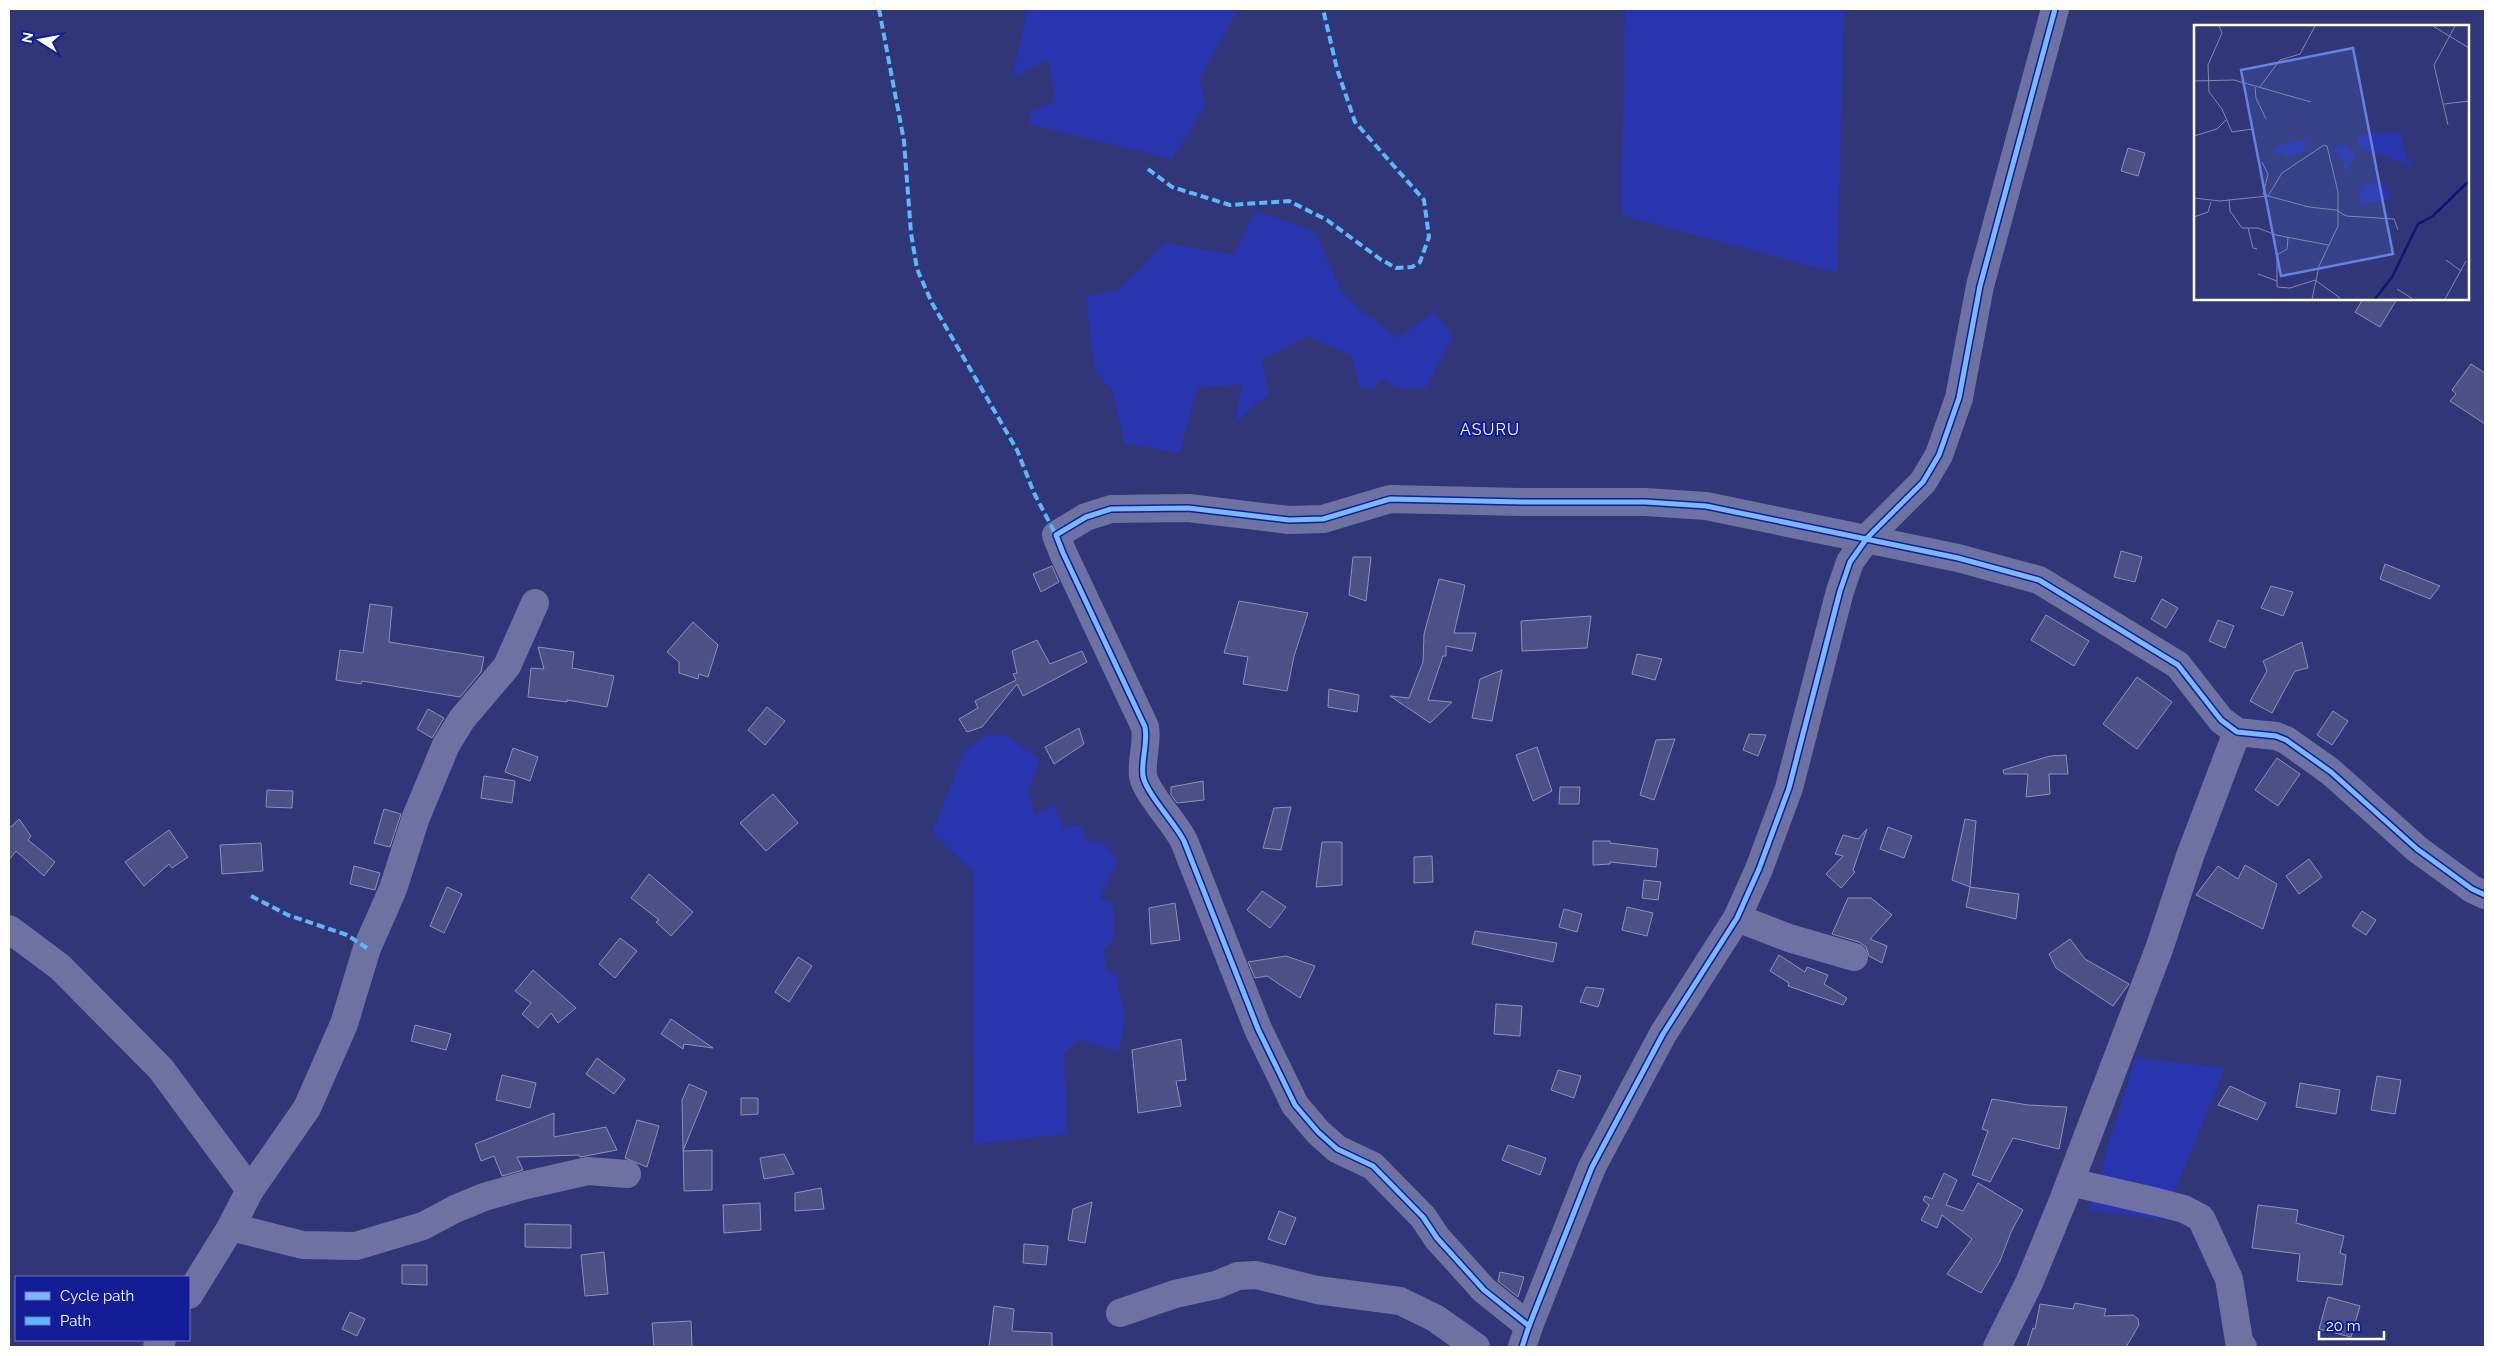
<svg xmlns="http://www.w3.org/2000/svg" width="2494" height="1356" font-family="Raleway,sans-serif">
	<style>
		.green { fill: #2835ae }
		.building { fill: #4b5085; stroke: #8e91b8 }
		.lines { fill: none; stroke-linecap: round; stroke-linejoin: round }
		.minor { stroke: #6e72a3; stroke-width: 28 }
		.quiet { stroke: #5cb8fa; stroke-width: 4; stroke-dasharray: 8 4; stroke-linecap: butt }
		.cycleway-casing { stroke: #121d96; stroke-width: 8 }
		.cycleway { stroke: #7ab7fb; stroke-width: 5 }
		.labels { text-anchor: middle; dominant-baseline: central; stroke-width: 4; stroke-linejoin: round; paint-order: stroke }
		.quarter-label { font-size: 16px; letter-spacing: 1px; fill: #fff; stroke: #121d96 }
		.inset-river { fill: none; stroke: #0e1673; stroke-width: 2.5 }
		.inset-road { fill: none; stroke: #8386ae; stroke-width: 1 }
		.view { fill: #6183e4; fill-opacity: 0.15; stroke: #6183e4; stroke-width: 2.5 }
		.inset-edge { fill: none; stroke: #fff; stroke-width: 2.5 }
	</style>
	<rect width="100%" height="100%" fill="#303678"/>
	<g class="green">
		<polygon points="1027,9 1238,9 1200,79 1205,105 1172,159 1029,124 1030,113 1055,101 1049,60 1013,77"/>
		<polygon points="1625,9 1844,9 1837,273 1621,215"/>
		<polygon points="1256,211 1315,232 1342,292 1350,302 1398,338 1434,312 1453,336 1426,388 1397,388 1384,379 1373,390 1361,388 1351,355 1307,336 1262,360 1269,393 1235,423 1242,385 1198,387 1179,453 1124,443 1113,391 1095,371 1086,298 1120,289 1165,243 1233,255"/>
		<polygon points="987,735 1006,735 1040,760 1028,792 1035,815 1054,805 1063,828 1080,825 1087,840 1104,843 1118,861 1099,899 1113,903 1114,939 1104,950 1106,971 1116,974 1125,1018 1118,1052 1080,1039 1064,1053 1067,1134 974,1144 973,871 932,833 965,750"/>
		<polygon points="2135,1058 2225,1068 2163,1220 2089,1210"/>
	</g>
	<g class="building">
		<polygon points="2128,148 2145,153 2138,176 2121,171"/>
		<polygon points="2363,299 2397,299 2380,327 2355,312"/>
		<polygon points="2471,364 2485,373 2485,424 2450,401 2456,394 2452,390"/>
		<polygon points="2121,551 2142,557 2135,582 2114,577"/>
		<polygon points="1353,557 1371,557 1366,601 1349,595"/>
		<polygon points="2385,564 2440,586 2430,599 2380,579"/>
		<polygon points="1052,566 1059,582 1041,592 1033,574"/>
		<polygon points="1439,579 1465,585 1454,633 1476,633 1472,651 1446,646 1446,656 1443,656 1428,700 1452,702 1430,723 1390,696 1409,698 1423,662 1424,634"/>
		<polygon points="2271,586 2293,592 2283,616 2261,608"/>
		<polygon points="2162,599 2178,608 2166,628 2151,619"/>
		<polygon points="1239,601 1308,613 1294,656 1287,691 1243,684 1248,657 1224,653"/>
		<polygon points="370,604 392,607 389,642 484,657 481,672 460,697 362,681 361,684 336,680 340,650 363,653"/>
		<polygon points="2046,615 2089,641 2074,666 2031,640"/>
		<polygon points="1591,616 1587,648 1522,651 1521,621"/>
		<polygon points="2218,620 2234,626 2225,648 2209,641"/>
		<polygon points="693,622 718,645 708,677 699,674 698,679 679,673 679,662 667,652"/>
		<polygon points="1037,640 1050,664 1082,651 1087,662 1023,696 1017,684 982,727 967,732 959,719 978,708 975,701 1016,680 1013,674 1017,673 1012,651"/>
		<polygon points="2302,642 2308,668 2295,671 2272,713 2250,701 2267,671 2263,661"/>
		<polygon points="538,647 574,652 572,668 614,676 607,707 567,700 567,702 528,697 531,668 544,669"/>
		<polygon points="1637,654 1662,659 1655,680 1632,674"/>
		<polygon points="1502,670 1492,721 1472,718 1480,679"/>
		<polygon points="2137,677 2172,702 2137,749 2103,724"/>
		<polygon points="1329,689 1359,695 1357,712 1328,707"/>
		<polygon points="767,707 785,721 765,745 748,730"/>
		<polygon points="428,709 444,718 432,738 417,729"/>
		<polygon points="2333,711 2348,721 2332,745 2317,735"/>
		<polygon points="1079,728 1084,744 1054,764 1045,747"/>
		<polygon points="1749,734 1766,735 1758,756 1743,750"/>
		<polygon points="1675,739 1654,800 1640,795 1656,740"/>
		<polygon points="1537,747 1552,791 1533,801 1516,755"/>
		<polygon points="513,748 538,757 530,781 505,772"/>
		<polygon points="2066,755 2068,774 2049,774 2050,794 2026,797 2028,774 2004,774 2003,770 2050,756"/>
		<polygon points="2277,758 2300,774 2278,806 2255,790"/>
		<polygon points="484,776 515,781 512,803 481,798"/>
		<polygon points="1203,781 1204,800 1177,803 1171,795 1171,787"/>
		<polygon points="1560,787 1580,787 1579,804 1559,804"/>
		<polygon points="267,790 293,791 292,808 266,807"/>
		<polygon points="773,794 798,823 766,851 740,823"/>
		<polygon points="1291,807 1281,850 1263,848 1274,808"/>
		<polygon points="384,809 401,814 390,847 374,843"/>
		<polygon points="19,819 31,836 28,840 55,862 44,876 16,851 9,860 9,825 11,827"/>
		<polygon points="1965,819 1976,821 1970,887 1952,880"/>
		<polygon points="1888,827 1912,836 1904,858 1880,849"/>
		<polygon points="1867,829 1853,870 1855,872 1841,888 1826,874 1843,856 1835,854 1843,835 1858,839"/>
		<polygon points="169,830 188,857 172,868 169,864 144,886 125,862"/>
		<polygon points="1593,841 1610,841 1610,843 1658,849 1656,867 1610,862 1610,864 1593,865"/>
		<polygon points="1322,842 1342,842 1342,885 1316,887"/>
		<polygon points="261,843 263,871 222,874 220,845"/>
		<polygon points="1432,856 1433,882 1414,883 1414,857"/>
		<polygon points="2309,859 2322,877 2299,894 2286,876"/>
		<polygon points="2245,865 2277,884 2263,929 2196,895 2218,866 2238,879"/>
		<polygon points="354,866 380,873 375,890 350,884"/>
		<polygon points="649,874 693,912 671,936 656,922 659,920 631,898"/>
		<polygon points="1644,880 1661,882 1658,900 1642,898"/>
		<polygon points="447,887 462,894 444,933 430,926"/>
		<polygon points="1970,887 2019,894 2016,919 1966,907"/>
		<polygon points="1262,891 1286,907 1270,928 1247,910"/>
		<polygon points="1848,898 1871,898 1892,915 1870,939 1887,946 1882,963 1869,956 1866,947 1859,942 1832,934"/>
		<polygon points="1175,903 1180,940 1151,944 1149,908"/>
		<polygon points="1627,907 1653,913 1647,936 1622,930"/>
		<polygon points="1564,909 1582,914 1577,932 1559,927"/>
		<polygon points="2362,911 2376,920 2366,935 2352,926"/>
		<polygon points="1475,931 1557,943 1553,962 1472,944"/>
		<polygon points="620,938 637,951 615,978 599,964"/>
		<polygon points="2070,939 2085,959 2129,984 2113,1006 2056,968 2049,954"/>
		<polygon points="1779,955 1805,972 1807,967 1828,975 1824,984 1847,998 1843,1005 1788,986 1789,983 1770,971"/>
		<polygon points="1286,956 1315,966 1300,998 1267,976 1255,978 1248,962"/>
		<polygon points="798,957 812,966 789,1002 775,992"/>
		<polygon points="533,970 576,1008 558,1023 551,1013 538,1028 522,1014 531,1003 515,991"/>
		<polygon points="1586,987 1604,989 1598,1007 1580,1002"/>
		<polygon points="1496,1004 1522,1006 1520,1036 1494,1034"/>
		<polygon points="671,1019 713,1048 684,1044 683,1049 661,1034"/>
		<polygon points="415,1025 451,1034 446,1050 411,1041"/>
		<polygon points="1181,1039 1186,1080 1176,1081 1181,1106 1138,1113 1132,1050"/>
		<polygon points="597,1058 625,1079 614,1094 586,1074"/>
		<polygon points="1558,1070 1581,1076 1574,1098 1551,1090"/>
		<polygon points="502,1075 536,1083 530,1108 496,1100"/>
		<polygon points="2377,1076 2401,1080 2395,1114 2371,1110"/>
		<polygon points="2300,1083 2340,1090 2336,1114 2296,1107"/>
		<polygon points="689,1084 707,1092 683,1151 712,1150 712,1190 684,1191 682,1100"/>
		<polygon points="2230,1086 2266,1103 2257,1120 2218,1105"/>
		<polygon points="741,1098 758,1098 758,1114 741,1115"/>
		<polygon points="1992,1099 2028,1105 2067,1107 2059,1149 2013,1138 1990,1182 1972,1175 1988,1131 1982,1129"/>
		<polygon points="554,1113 554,1137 606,1127 617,1150 580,1157 579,1155 517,1157 523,1170 502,1176 494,1156 481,1161 475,1144"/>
		<polygon points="637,1120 659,1126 647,1167 625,1158"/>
		<polygon points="1508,1145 1546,1158 1540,1175 1502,1160"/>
		<polygon points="784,1154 794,1174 764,1179 760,1158"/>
		<polygon points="1944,1173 1957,1180 1946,1205 1963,1211 1978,1183 2023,1210 2011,1232 2000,1261 1981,1293 1947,1274 1972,1239 1942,1215 1937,1228 1921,1220 1929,1205 1923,1200 1925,1196 1932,1199"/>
		<polygon points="821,1188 824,1209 795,1211 795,1193"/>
		<polygon points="1092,1202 1085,1243 1068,1240 1073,1209"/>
		<polygon points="760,1203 761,1230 724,1233 723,1205"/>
		<polygon points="2258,1205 2298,1210 2296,1223 2344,1236 2340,1253 2346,1255 2342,1285 2297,1281 2300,1254 2252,1248"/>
		<polygon points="1279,1211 1296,1218 1285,1245 1268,1239"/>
		<polygon points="525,1224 571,1225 571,1248 525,1247"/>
		<polygon points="1024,1244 1048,1246 1046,1265 1023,1263"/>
		<polygon points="604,1252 608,1294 585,1296 581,1255"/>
		<polygon points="402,1265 427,1265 427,1285 402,1284"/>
		<polygon points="1500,1272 1524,1277 1518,1297 1498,1281"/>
		<polygon points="2328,1297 2360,1306 2351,1337 2319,1329"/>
		<polygon points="2075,1303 2106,1309 2104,1316 2133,1315 2138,1319 2139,1325 2126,1347 2027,1347 2033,1328 2035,1329 2040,1304 2073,1309"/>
		<polygon points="994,1306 1014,1309 1012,1331 1052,1333 1052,1347 989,1347"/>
		<polygon points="350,1312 365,1319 357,1336 342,1329"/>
		<polygon points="691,1321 692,1347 654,1347 652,1323"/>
	</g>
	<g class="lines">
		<g class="minor">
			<polyline points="1737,918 1789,938 1854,957"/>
			<polyline points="9,929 60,967 161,1069 250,1190"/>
			<polyline points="2070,1182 2157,1202 2184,1209 2201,1218 2229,1279 2239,1341 2243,1347"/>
			<polyline points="231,1227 303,1245 356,1246 423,1226 455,1209 484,1197 526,1185 588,1171 627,1174"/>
			<polyline points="189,1295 231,1227 250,1190 307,1108 344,1024 367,948 393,889 416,817 446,745 462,719 507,666 535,603"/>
			<polyline points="1120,1313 1175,1294 1216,1285 1238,1276 1256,1275 1317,1290 1400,1301 1435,1318 1476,1347"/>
			<path d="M1529 1326 1484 1290 1437 1238 1423 1217 1373 1166 1337 1149 1318 1132 1295 1105 1258 1029 1184 841C1175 823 1146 793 1143 776 1141 760 1148 743 1145 727L1063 553 1056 535 1086 517 1111 509 1188 508 1289 520 1323 519 1390 499 1522 502H1645L1706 506 1958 558 2039 580 2178 665 2221 720 2237 732 2276 736 2286 740 2331 772 2417 849 2472 889 2485 895"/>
			<polyline points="157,1347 162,1340"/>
			<polyline points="1522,1347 1529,1326 1592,1167 1663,1034 1737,918 1759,869 1789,788 1840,591 1850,562 1867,538 1923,482 1939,455 1959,398 1980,286 2055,9"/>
			<polyline points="1997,1347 2029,1283 2062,1203 2159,949 2190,856 2237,732"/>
		</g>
		<g class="quiet">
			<polyline points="879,9 904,141 911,233 917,269 932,303 1017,450 1034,493 1056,535"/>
			<polyline points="1148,169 1172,187 1230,205 1289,201 1327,220 1380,259 1396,268 1412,267 1420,262 1429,237 1424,200 1355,122 1337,69 1323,9"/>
			<polyline points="251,896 288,915 347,935 367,948"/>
		</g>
		<g class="cycleway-casing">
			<g id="cycleway">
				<path d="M1529 1326 1484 1290 1437 1238 1423 1217 1373 1166 1337 1149 1318 1132 1295 1105 1258 1029 1184 841C1175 823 1146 793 1143 776 1141 760 1148 743 1145 727L1063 553 1056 535 1086 517 1111 509 1188 508 1289 520 1323 519 1390 499 1522 502H1645L1706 506 1958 558 2039 580 2178 665 2221 720 2237 732 2276 736 2286 740 2331 772 2417 849 2472 889 2485 895"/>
				<polyline points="1522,1347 1529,1326 1592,1167 1663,1034 1737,918 1759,869 1789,788 1840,591 1850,562 1867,538 1923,482 1939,455 1959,398 1980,286 2055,9"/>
			</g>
		</g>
		<use href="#cycleway" class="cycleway"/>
	</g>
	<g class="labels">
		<g class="quarter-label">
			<text x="1490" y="429">ASURU</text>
		</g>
	</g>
	<g transform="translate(2194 25)">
		<rect width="275" height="275" fill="#303678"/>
		<path d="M169 108H210L207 114 212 133 218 138 216 142 204 135 195 138 197 133 164 122 165 110 170 111ZM105 114 114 118 106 129 93 132 89 128 82 129 80 122 102 117ZM152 118 161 130 153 144 154 149 149 143 152 136 144 132 146 128H140V123ZM187 157 198 174 166 179 167 160Z" fill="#2835ae"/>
		<path class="inset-river" d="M181 274 198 252 224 199 239 191 275 156"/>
		<path class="inset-road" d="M25 1 28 8 14 40 15 67 28 84 38 107 58 104M239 1 275 23M0 56 40 55 117 77M61 62 62 73 72 94M65 63 86 35 106 29 121 1M250 79 275 76M254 100 240 40 261 1M0 111 23 104 32 95M68 137 74 149 69 170M74 171 88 148 130 120 133 121 144 167V201L125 241 118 274M0 173 26 176 74 171 115 182 142 185 152 191 200 194 204 205M35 174 36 186 48 203H64L82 210 134 220M0 192 14 187 17 177M54 203 59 223 63 224M94 213 93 224 83 230V262L96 263 121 255 146 273M252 235 267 246M64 249 83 256M203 264 219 274M251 274 272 236"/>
		<path class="view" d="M159 23 199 229 87 251 47 45Z"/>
		<rect width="275" height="275" class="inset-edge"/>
	</g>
	<rect width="2494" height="1356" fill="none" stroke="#ffffff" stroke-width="20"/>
	<rect x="15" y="1276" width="175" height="65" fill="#121d96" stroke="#7177c0"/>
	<rect x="25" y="1292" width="25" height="8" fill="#7ab7fb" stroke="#7177c0"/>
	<text x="60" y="1301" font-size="15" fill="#ffffff">Cycle path</text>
	<rect x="25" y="1317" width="25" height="8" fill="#5cb8fa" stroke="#7177c0"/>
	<text x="60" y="1326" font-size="15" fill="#ffffff">Path</text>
	<g transform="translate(40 40) rotate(281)" stroke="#121d96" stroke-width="4" paint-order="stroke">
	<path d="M0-4L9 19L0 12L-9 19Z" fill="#ffffff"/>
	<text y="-8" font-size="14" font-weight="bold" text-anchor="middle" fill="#ffffff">N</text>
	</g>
	<path d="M2319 1331v8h65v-8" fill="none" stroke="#ffffff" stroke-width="2.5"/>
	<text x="2326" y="1331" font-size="15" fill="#ffffff" stroke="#121d96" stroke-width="4" paint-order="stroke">20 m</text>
</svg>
